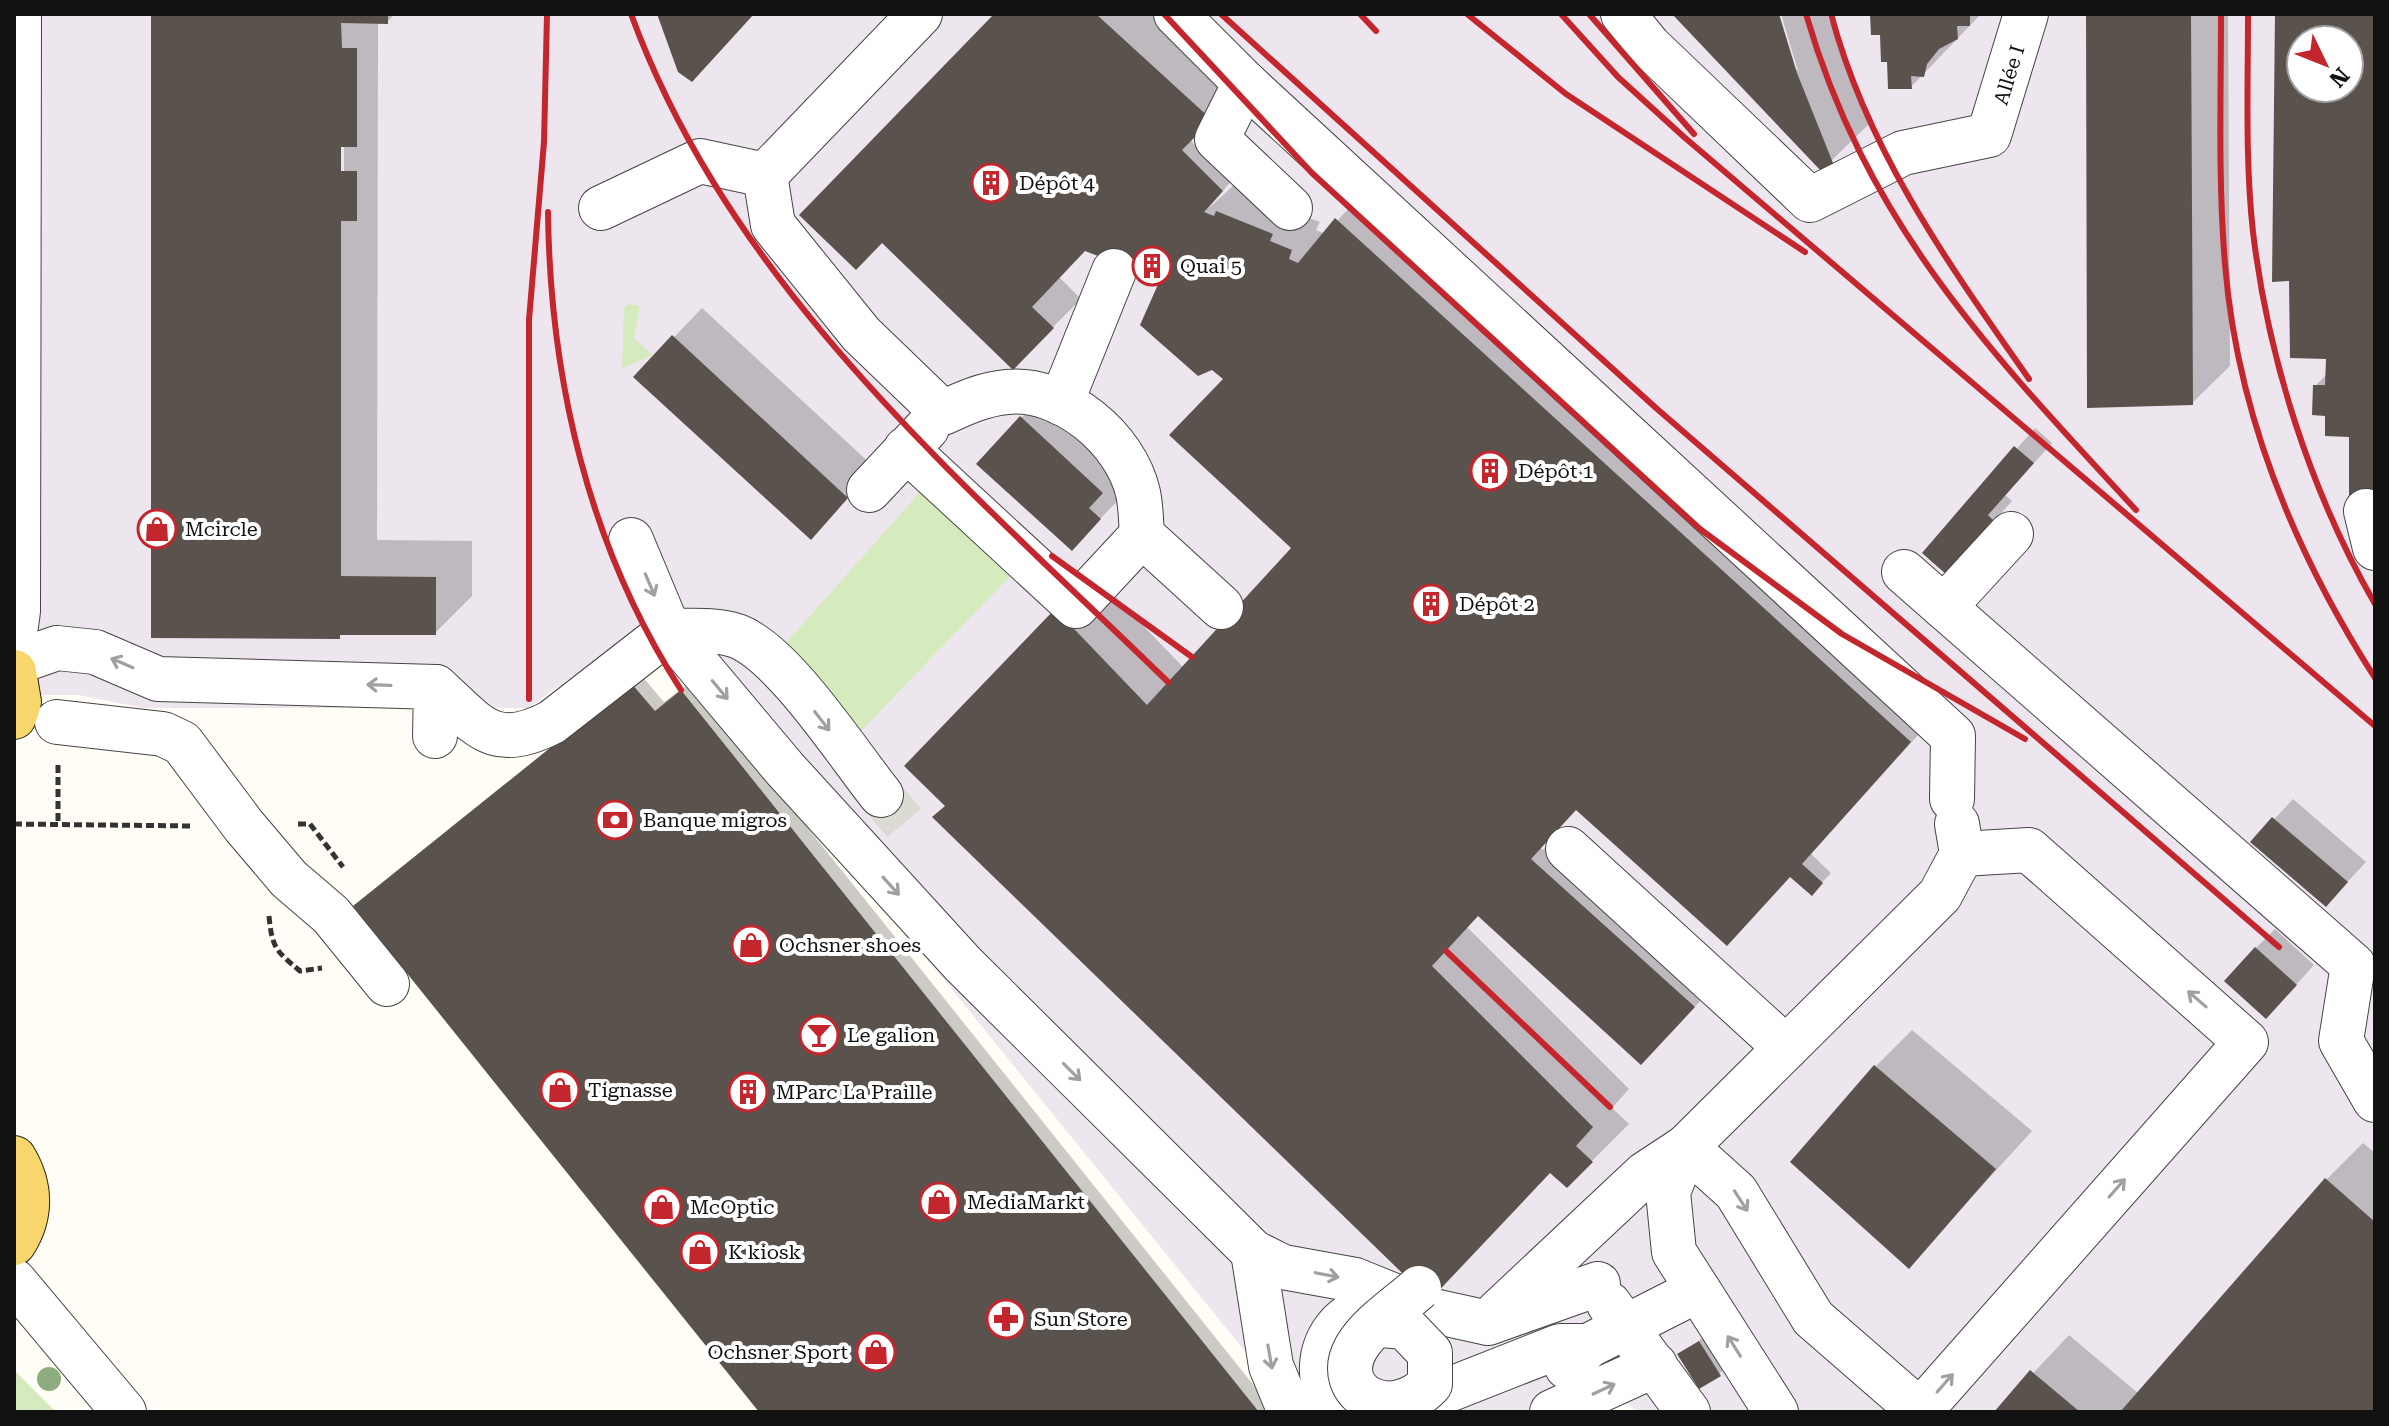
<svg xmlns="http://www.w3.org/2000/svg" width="2389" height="1426" font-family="'Roboto Serif',serif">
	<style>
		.industrial { fill: #eee6ef; fill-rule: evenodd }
		.green { fill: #d5ebbd }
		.shadow { fill: #0003; fill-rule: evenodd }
		.building { fill: #5a524d; fill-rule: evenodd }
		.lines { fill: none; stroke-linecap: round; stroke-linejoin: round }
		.minor-tunnel { stroke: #dbdad3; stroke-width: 44; stroke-dasharray: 44 22; stroke-linecap: butt }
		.minor-casing { stroke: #444; stroke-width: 46 }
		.major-casing { stroke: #222; stroke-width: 46 }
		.path { stroke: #333; stroke-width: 5; stroke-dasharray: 8 4; stroke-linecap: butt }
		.minor { stroke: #fff; stroke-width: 44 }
		.major { stroke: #f9d66b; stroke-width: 44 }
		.rail { stroke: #c4262e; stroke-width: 6 }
		.minor-bridge-casing { stroke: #444; stroke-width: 46; stroke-linecap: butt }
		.minor-bridge { stroke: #fff; stroke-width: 44 }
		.tree { fill: #8dad7f }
		.oneway { stroke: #a0a0a0 }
		.labels { text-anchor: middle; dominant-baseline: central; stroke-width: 8; stroke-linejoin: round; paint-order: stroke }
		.street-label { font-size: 20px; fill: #111; stroke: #fff }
		.poi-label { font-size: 20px; fill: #111; stroke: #fff; text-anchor: start }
	</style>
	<rect width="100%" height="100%" fill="#fffdf5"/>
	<path class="industrial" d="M14 14H2375V1412H1640L1622 1401 1605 1412H1294L653 620 528 708H143L79 695H14ZM2301 40H2349V88H2301Z"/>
	<g class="green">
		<polygon points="628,304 640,306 634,338 653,355 622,368 624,308"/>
		<polygon points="921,491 1015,571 857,735 785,644"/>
		<polygon points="14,1370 54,1410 57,1412 14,1412"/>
	</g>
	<g class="shadow">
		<path d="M153 14H395L387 22H378L377 540 472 541V596L435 633H343L339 637ZM340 137H344V171L340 175Z"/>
		<polygon points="997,14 1155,14 1239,90 1190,140 1231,181 1208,209 1235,184 1241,187 1239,192 1320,222 1316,230 1325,234 1365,191 1946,704 1811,854 1831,873 1812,893 1791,875 1727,943 1576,808 1540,848 1543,850 1561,832 1722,977 1670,1034 1479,914 1467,927 1629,1089 1612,1108 1629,1124 1567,1186 1551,1171 947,805 1093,574 1184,668 1294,548 1226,379 1162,279 1086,249 1059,277 1081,299 1013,367"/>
		<polygon points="1675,14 1777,14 1792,65 1798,71 1781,14 1827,14 1869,124 1831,161"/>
		<polygon points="1872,14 1981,14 1911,87 1889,60"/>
		<polygon points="2088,14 2228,14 2230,366 2192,403"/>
		<path d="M2275 14H2375L2351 435 2327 414 2315 386 2328 373V357L2291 279ZM2301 40H2349V88H2301Z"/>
		<polygon points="702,308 875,468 811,537 636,377"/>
		<polygon points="1049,389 1128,490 1072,548 1021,418"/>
		<polygon points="2035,428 2052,443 2005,495 2012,501 1966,553 1925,553"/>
		<polygon points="641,675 664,702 691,682 1275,1412 762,1412 356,906"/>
		<polygon points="2293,799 2366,862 2326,905 2253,842"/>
		<polygon points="2275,929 2314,965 2285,997 2256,948"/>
		<polygon points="1912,1030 2032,1131 1909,1266 1875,1067"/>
		<polygon points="2363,1143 2375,1153 2375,1412 1997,1412 2069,1335 2139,1394 2326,1180"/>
		<polygon points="1709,1333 1728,1365 1719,1374 1680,1355"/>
	</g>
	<g class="building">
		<polygon points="151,14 388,14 388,24 341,23 342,48 357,48 357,147 341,147 341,171 357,171 357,221 341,221 341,576 436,577 436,635 340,635 340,639 151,638"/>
		<polygon points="657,14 754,14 692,82 678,72"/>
		<polygon points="994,14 1096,14 1212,120 1182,150 1223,191 1204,212 1214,216 1216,211 1273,234 1270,241 1292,250 1289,259 1298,263 1335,218 1911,742 1802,864 1823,883 1812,896 1790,877 1727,946 1576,810 1531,859 1695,1007 1641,1065 1478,916 1432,966 1593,1127 1576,1146 1593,1162 1567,1188 1550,1173 1430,1300 932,817 945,806 904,766 1055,609 1147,705 1291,548 1169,435 1223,379 1212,370 1198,376 1140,325 1160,280 1085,251 1032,307 1054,328 1013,370 882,243 856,270 799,215"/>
		<polygon points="1672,14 1779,14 1797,73 1833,163 1822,172"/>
		<polygon points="1870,14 1970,14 1970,26 1957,26 1958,39 1939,49 1927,64 1924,77 1911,76 1912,89 1888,89 1887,62 1881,62 1880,35 1871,35"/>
		<polygon points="2086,14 2191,14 2193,405 2087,408"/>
		<path d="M2275 14H2375V511L2349 512V437L2325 436V416L2312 415 2313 385H2325L2326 359 2290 358 2289 281 2272 282ZM2301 40H2349V88H2301Z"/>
		<polygon points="672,335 848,498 811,540 633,377"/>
		<polygon points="1020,416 1103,493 1089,508 1101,519 1072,551 976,464"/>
		<polygon points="2014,446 2034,463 1988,515 1994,521 1947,575 1922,553"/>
		<polygon points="631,683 655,711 681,690 1259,1412 759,1412 353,906"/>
		<polygon points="2272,817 2348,882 2326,907 2250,842"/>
		<polygon points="2255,947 2297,985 2266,1019 2224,981"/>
		<polygon points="1874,1065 1996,1169 1909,1269 1790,1162"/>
		<polygon points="2325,1178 2375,1222 2375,1412 2120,1412"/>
		<polygon points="1699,1341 1721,1376 1699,1389 1677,1354"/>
		<polygon points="2030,1370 2080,1412 1994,1412"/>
	</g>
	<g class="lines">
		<polyline class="minor-tunnel" points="881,795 904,823"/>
		<g class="minor-casing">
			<g id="minor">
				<polyline points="1176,14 1245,83 1953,736 1952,799"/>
				<polyline points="1623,14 1649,46 1810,200 1903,153 1989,135 2026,14"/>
				<polyline points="1245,83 1217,139 1290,208"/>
				<path d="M765 175 773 225 861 334 943 413C964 403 984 394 1007 392 1063 386 1126 439 1138 493 1141 506 1141 521 1142 535L1221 607"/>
				<polyline points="601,208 700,161 765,175 920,14"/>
				<polyline points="1061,403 1114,271"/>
				<polyline points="906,449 1076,606 1142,535"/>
				<polyline points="869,490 927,428"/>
				<polyline points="2366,511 2375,548"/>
				<polyline points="631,540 669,631 785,769 963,964 1253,1252 1283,1267 1355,1280 1429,1310 1488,1323 1598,1284"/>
				<polyline points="1904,572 2353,965 2341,1041 2375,1100"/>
				<polyline points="1944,607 2011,534"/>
				<polyline points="14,640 18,611 19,14"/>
				<polyline points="14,663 57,648 95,652 158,679 436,687 435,736"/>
				<path d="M436 687C478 725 493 753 552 722L669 631C691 631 716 629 737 636 784 654 848 754 881 795"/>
				<polyline points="57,722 163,734 182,743 244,826 289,879 331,915 387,984"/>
				<polyline points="1568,849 1786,1048"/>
				<polyline points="1686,1147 1736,1192 1813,1318 1920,1411 2246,1042 2029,850 1962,854"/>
				<polyline points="1686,1147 1668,1192 1674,1252 1776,1412"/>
				<polyline points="1253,1252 1271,1366 1290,1412"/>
				<polyline points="14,1281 124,1412"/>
				<polyline points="1609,1304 1688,1412"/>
				<polyline points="1497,1313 1645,1174 1686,1147 1940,895 1962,854 1957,824"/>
				<polyline points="1567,1367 1588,1346 1698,1290"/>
				<polyline points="1395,1411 1560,1346 1588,1346"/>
				<path d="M1333 1412C1300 1350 1344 1290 1414 1307"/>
				<polyline points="1552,1412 1655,1365"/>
			</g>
		</g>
		<g class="major-casing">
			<g id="major">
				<polyline points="14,672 19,702 14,717"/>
				<path d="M14 1158C31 1186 32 1215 14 1243"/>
			</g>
		</g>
		<g class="path">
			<polyline points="58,765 58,824"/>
			<polyline points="14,824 193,826"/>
			<polyline points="298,824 310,824 343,867"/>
			<path d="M269 916C272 948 276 951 300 971L322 968"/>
		</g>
		<use href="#minor" class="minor"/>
		<use href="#major" class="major"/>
		<g class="rail">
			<path d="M631 14C733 291 963 482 1168 682"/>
			<polyline points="1164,14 1312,173 1700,529 1842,634 2025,739"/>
			<polyline points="1221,14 1656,408 2279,947"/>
			<polyline points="1360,14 1376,31"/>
			<polyline points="1467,14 1566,94 1805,252"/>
			<polyline points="1561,14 1618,77 1684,137 2375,726"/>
			<polyline points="1589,14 1694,134"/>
			<path d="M1806 14C1867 225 1992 354 2136 510"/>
			<path d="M1831 14C1868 152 1948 263 2029 379"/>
			<path d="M2221 14C2221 97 2218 181 2225 264 2237 414 2295 553 2375 678"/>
			<path d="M2248 14C2248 86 2245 160 2253 232 2268 359 2311 493 2375 604"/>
			<path d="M548 212C550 381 589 547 681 690"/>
			<polyline points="1052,556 1192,657"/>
			<polyline points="529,699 529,320 544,142 547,14"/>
			<polyline points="1446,951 1610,1107"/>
		</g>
		<g class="minor-bridge-casing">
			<path id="minor-bridge" d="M1382 1325 1405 1327 1430 1353V1384C1391 1426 1331 1393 1356 1348 1369 1325 1399 1306 1419 1288"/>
		</g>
		<use href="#minor-bridge" class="minor-bridge"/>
	</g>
	<circle class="tree" cx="49" cy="1379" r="12"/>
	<defs><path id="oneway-shaft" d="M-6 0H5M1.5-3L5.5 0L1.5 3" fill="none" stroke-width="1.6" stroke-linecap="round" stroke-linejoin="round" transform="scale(2)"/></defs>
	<g class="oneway">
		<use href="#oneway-shaft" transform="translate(650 585) rotate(67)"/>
		<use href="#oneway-shaft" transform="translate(122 663) rotate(-157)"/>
		<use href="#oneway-shaft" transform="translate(379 685) rotate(-178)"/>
		<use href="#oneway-shaft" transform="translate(720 690) rotate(50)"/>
		<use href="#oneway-shaft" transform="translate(822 721) rotate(52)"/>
		<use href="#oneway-shaft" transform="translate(891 886) rotate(48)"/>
		<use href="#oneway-shaft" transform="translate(2197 999) rotate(-139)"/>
		<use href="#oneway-shaft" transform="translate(1072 1072) rotate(45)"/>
		<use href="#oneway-shaft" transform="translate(2117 1188) rotate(-49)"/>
		<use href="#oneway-shaft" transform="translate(1741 1201) rotate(57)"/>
		<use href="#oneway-shaft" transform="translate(1327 1275) rotate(11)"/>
		<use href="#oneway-shaft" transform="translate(1734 1346) rotate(-122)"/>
		<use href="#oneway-shaft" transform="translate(1270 1357) rotate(80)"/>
		<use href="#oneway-shaft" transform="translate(1945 1383) rotate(-49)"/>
		<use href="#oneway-shaft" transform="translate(1604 1389) rotate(-25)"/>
	</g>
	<defs>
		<g id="building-ring" transform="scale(2)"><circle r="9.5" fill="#fff" stroke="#c4262e" stroke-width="1.5"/><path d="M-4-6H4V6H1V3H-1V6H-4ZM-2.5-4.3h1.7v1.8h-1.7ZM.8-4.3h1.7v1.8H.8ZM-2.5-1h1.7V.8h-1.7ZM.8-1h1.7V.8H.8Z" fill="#c4262e"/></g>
		<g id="shop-ring" transform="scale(2)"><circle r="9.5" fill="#fff" stroke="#c4262e" stroke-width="1.5"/><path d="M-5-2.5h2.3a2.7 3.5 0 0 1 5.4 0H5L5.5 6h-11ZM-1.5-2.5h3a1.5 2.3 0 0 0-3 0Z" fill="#c4262e"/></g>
		<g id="bank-ring" transform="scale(2)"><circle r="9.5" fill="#fff" stroke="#c4262e" stroke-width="1.5"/><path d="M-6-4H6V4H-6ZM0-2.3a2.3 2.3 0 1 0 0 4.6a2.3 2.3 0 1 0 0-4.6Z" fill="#c4262e"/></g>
		<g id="bar-ring" transform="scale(2)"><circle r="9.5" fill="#fff" stroke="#c4262e" stroke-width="1.5"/><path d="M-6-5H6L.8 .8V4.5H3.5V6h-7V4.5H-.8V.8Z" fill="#c4262e"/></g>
		<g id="pharmacy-ring" transform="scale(2)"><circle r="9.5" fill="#fff" stroke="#c4262e" stroke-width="1.5"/><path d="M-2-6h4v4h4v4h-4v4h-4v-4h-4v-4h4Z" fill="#c4262e"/></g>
	</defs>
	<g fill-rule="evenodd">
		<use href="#building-ring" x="991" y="183"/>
		<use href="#building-ring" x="1152" y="266"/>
		<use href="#building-ring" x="1490" y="471"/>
		<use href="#shop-ring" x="157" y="529"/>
		<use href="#building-ring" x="1431" y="604"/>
		<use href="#bank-ring" x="615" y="820"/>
		<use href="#shop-ring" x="751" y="945"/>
		<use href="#bar-ring" x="819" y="1035"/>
		<use href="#shop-ring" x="560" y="1090"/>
		<use href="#building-ring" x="748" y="1092"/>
		<use href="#shop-ring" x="939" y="1202"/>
		<use href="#shop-ring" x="662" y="1207"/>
		<use href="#shop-ring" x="700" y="1252"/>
		<use href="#pharmacy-ring" x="1006" y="1319"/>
		<use href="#shop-ring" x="876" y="1352"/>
	</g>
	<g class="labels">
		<g class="street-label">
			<text transform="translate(2009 75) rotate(-73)">Allée I</text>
		</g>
		<g class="poi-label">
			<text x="1019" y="183">Dépôt 4</text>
			<text x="1180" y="266">Quai 5</text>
			<text x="1518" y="471">Dépôt 1</text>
			<text x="185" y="529">Mcircle</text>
			<text x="1459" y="604">Dépôt 2</text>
			<text x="643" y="820">Banque migros</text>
			<text x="779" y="945">Ochsner shoes</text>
			<text x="847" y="1035">Le galion</text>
			<text x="588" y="1090">Tignasse</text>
			<text x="776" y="1092">MParc La Praille</text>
			<text x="967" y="1202">MediaMarkt</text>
			<text x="690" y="1207">McOptic</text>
			<text x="728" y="1252">K kiosk</text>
			<text x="1034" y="1319">Sun Store</text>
			<text x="848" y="1352" text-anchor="end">Ochsner Sport</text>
		</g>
	</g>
	<rect width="2389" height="1426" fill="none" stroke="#111111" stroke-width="32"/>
	<g transform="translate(2325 64) rotate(133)"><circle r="38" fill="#ffffff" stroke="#a0a0a0" stroke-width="2"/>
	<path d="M0-6L14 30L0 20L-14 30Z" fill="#c4262e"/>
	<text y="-12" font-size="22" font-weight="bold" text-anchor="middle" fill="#111111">N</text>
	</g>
</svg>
